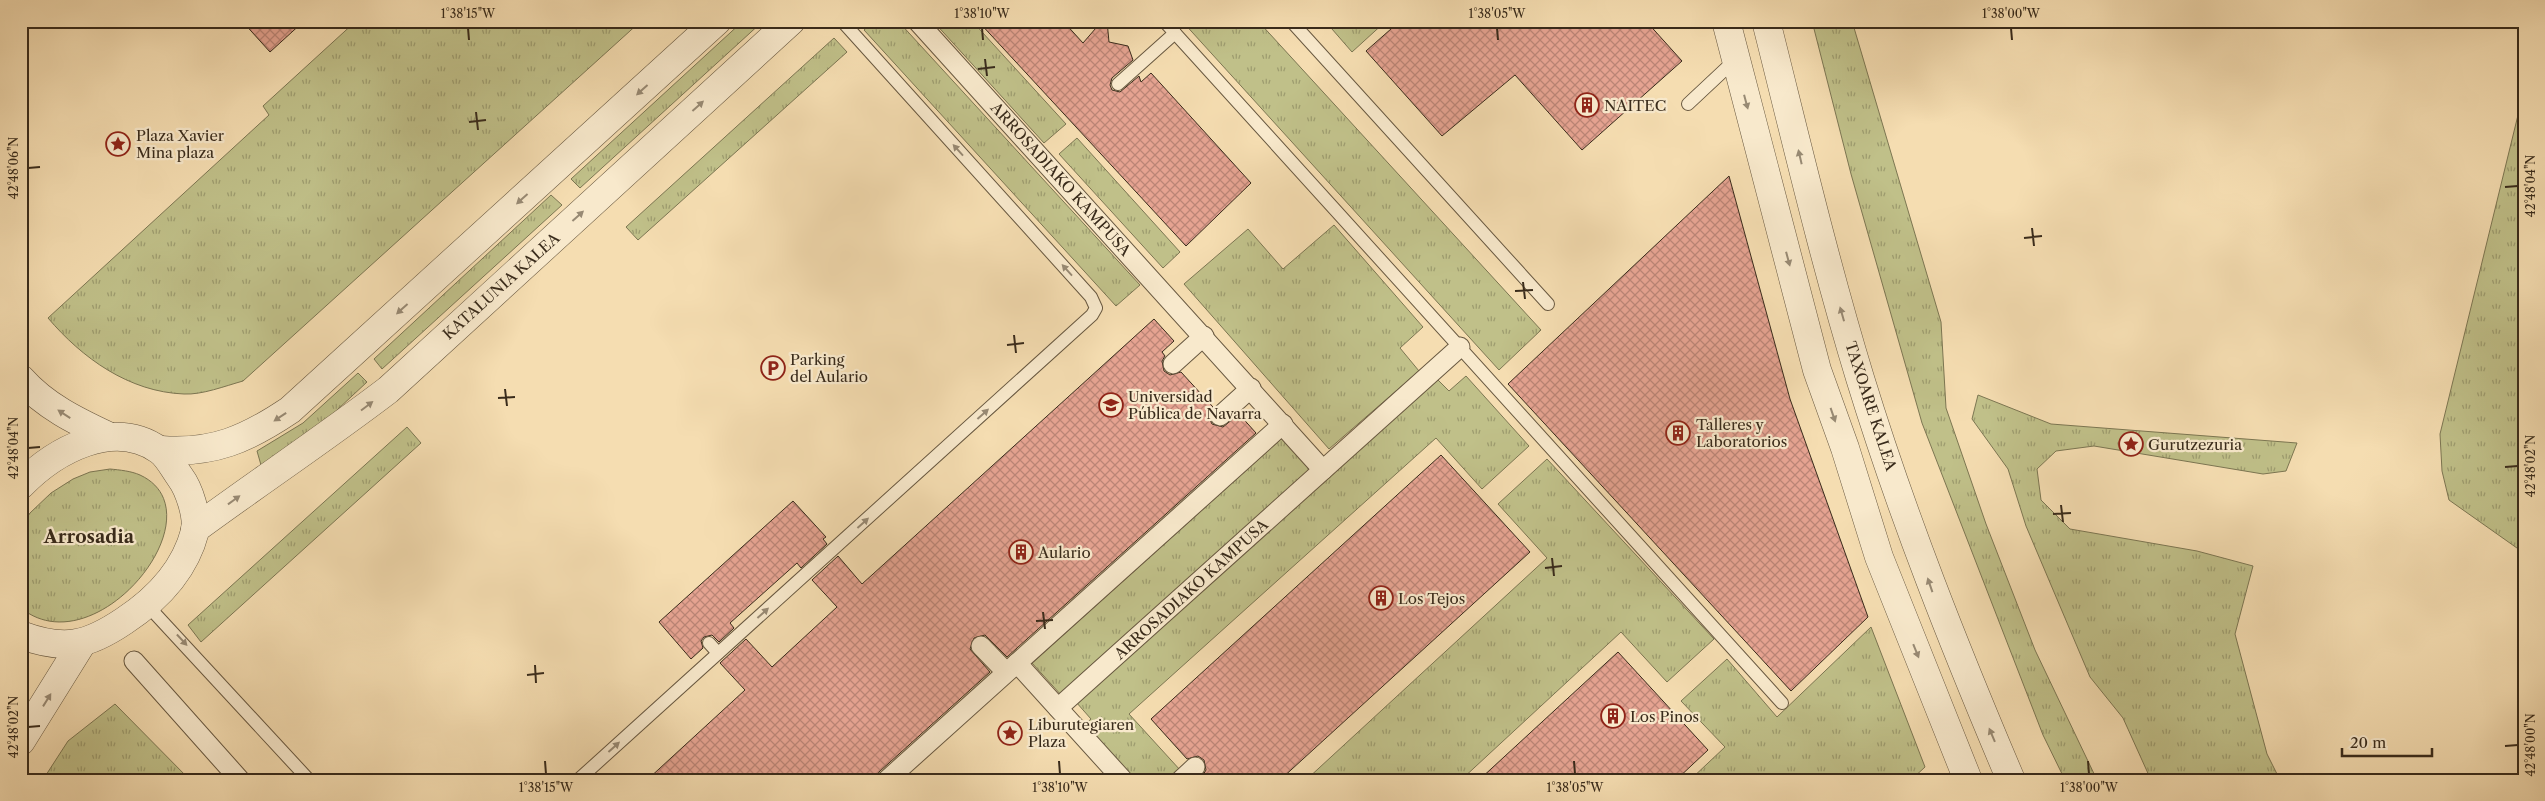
<svg xmlns="http://www.w3.org/2000/svg" width="2545" height="801" font-family="'Libre Caslon Text',serif">
	<style>
		.grass { fill: url(#grass-tufts); stroke: #7c7652 }
		.building { fill: url(#building-cross-hatch); stroke: #392b1b }
		.lines { fill: none; stroke-linecap: round; stroke-linejoin: round }
		.service-casing { stroke: #685840; stroke-width: 14 }
		.pedestrian-casing { stroke: #685840; stroke-width: 21 }
		.tertiary-casing { stroke: #685840; stroke-width: 29 }
		.service { stroke: #f8e9cc; stroke-width: 12 }
		.pedestrian { stroke: #f8e9cc; stroke-width: 19 }
		.tertiary { stroke: #f8e9cc; stroke-width: 28 }
		.oneway { fill: #988a74 }
		.ticks { fill: none; stroke: #392b1b; stroke-width: 2 }
		.labels { text-anchor: middle; dominant-baseline: central; stroke-width: 4.5; stroke-linejoin: round; paint-order: stroke }
		.poi-label { font-size: 15px; fill: #392b1b; stroke: #f8e9cc; text-anchor: start }
		.street-label { font-size: 15px; fill: #392b1b; stroke: #f8e9cc }
		.quarter-label { font-size: 18px; font-weight: bold; fill: #392b1b; stroke: #f8e9cc }
		.neatline { fill: none; stroke: #392b1b; stroke-width: 2 }
		.ticks-label { font-size: 12px; text-anchor: middle; fill: #392b1b }
	</style>
	<defs>
		<pattern id="grass-tufts" width="24" height="20" patternUnits="userSpaceOnUse" patternTransform="scale(1.25)"><rect width="24" height="20" fill="#c0c089"/><path d="M3 7l-1-3M5 7V3M7 7l1-3M15 17l-1-3M17 17v-4M19 17l1-3" fill="none" stroke="#9d9c6f"/></pattern>
		<pattern id="building-cross-hatch" width="8" height="8" patternUnits="userSpaceOnUse" patternTransform="scale(1.25)"><rect width="8" height="8" fill="#e5a391"/><path d="M0 0l8 8M0 8l8-8" fill="none" stroke="#bb8576"/></pattern>
	</defs>
	<rect width="100%" height="100%" fill="#f5ddb1"/>
	<filter id="stains"><feTurbulence type="fractalNoise" baseFrequency=".004" numOctaves="4"/><feColorMatrix values="0 0 0 0 .2 0 0 0 0 .09 0 0 0 0 .02 0 0 0 .5 -.17"/></filter>
	<radialGradient id="worn" r=".72"><stop offset=".6" stop-color="#630" stop-opacity="0"/><stop offset="1" stop-color="#630" stop-opacity=".3"/></radialGradient>
	<g class="grass">
		<path d="M356 21H641L243 381C225 386 202 395 184 394 129 392 82 358 48 318L269 115 263 106Z"/>
		<polygon points="743,21 762,22 580,188 571,179"/>
		<polygon points="874,21 898,21 1140,285 1116,306 864,30"/>
		<polygon points="933,21 972,21 1066,124 1044,143"/>
		<polygon points="1182,21 1258,21 1541,330 1499,370"/>
		<polygon points="1325,21 1386,21 1352,52"/>
		<polygon points="1812,21 1852,21 1941,322 1946,408 1986,524 2035,650 2097,780 2065,780 2043,735 1922,423 1851,174"/>
		<polygon points="834,38 847,52 638,240 626,227"/>
		<polygon points="2519,111 2524,115 2524,553 2449,500 2442,471 2440,434"/>
		<polygon points="1077,138 1180,252 1163,268 1059,154"/>
		<polygon points="551,195 562,205 382,369 374,359"/>
		<polygon points="1334,225 1423,327 1400,348 1419,371 1329,449 1184,284 1248,229 1283,269"/>
		<polygon points="358,373 367,382 322,424 261,465 257,451 303,423"/>
		<polygon points="1466,376 1529,446 1482,489 1436,438 1129,714 1181,771 1172,780 1131,780 1083,726 1091,719 1076,702 1436,378 1449,391"/>
		<polygon points="1978,395 2051,424 2297,443 2286,471 2263,474 2094,446 2056,451 2037,469 2041,500 2070,529 2197,551 2253,566 2235,634 2267,754 2280,780 2151,780 2123,718 2090,677 2026,526 2008,469 1972,419"/>
		<polygon points="407,427 421,443 201,642 188,625"/>
		<polygon points="1282,438 1311,470 1062,696 1032,663"/>
		<polygon points="1547,459 1714,639 1667,682 1621,632 1461,780 1306,780 1547,558 1498,504"/>
		<path d="M110 469C120 470 131 471 140 475 222 513 96 669 21 608V527L30 513 51 493 73 479 90 472Z"/>
		<polygon points="1871,627 1925,767 1911,780 1690,780 1725,747 1681,701 1727,659 1777,717"/>
		<polygon points="115,704 190,780 47,780 46,775 68,741"/>
	</g>
	<g class="building">
		<polygon points="242,21 304,21 270,52"/>
		<polygon points="978,21 1063,21 1083,43 1102,21 1107,21 1109,42 1128,46 1133,60 1112,78 1110,85 1112,90 1120,92 1139,76 1141,82 1151,73 1251,183 1186,246"/>
		<polygon points="1400,21 1646,21 1682,61 1582,150 1515,75 1442,136 1366,51"/>
		<polygon points="1729,176 1790,399 1868,617 1791,691 1508,384"/>
		<polygon points="1154,319 1174,341 1162,352 1165,356 1162,361 1164,371 1170,375 1181,372 1213,407 1209,418 1212,424 1223,427 1239,414 1256,433 1007,657 985,635 974,638 970,649 990,672 879,772 876,780 647,780 745,690 720,663 746,639 772,667 837,607 812,580 838,556 862,584"/>
		<polygon points="1441,455 1530,552 1280,780 1207,780 1203,775 1206,770 1204,760 1198,756 1187,759 1151,719"/>
		<polygon points="793,501 826,537 823,539 827,544 801,568 797,563 730,623 734,628 719,642 712,635 704,637 701,641 703,648 691,659 659,622"/>
		<polygon points="1618,652 1708,750 1676,780 1479,780"/>
	</g>
	<g class="lines">
		<g class="service-casing">
			<g id="service">
				<polyline points="1164,21 1782,703"/>
				<polyline points="1291,21 1548,304"/>
				<polyline points="2521,21 2524,24"/>
				<polyline points="1118,84 1175,33"/>
				<polyline points="1688,104 1735,60"/>
				<polyline points="148,606 309,780"/>
				<polyline points="709,643 718,653"/>
				<polyline points="578,780 1092,315 1096,308 1091,297 842,21"/>
			</g>
		</g>
		<g class="pedestrian-casing">
			<g id="pedestrian">
				<polyline points="918,22 1323,470"/>
				<polyline points="1173,364 1204,336"/>
				<polyline points="1220,416 1251,388"/>
				<polyline points="981,646 1006,672"/>
				<polyline points="134,661 240,780"/>
				<polyline points="1017,663 1123,780"/>
				<polyline points="1058,708 1460,347"/>
				<polyline points="887,780 1283,424"/>
				<polyline points="1181,780 1195,767"/>
			</g>
		</g>
		<g class="tertiary-casing">
			<g id="tertiary">
				<polyline points="1726,21 1817,370 1845,448 1879,557 1968,780"/>
				<path d="M1766 21C1796 140 1824 260 1860 378 1902 515 1955 648 2011 780"/>
				<path d="M21 379C45 406 76 421 108 436"/>
				<path d="M161 450C213 454 247 439 290 410L717 21"/>
				<path d="M21 485C55 450 114 418 159 450 168 456 174 469 180 477 189 489 198 516 195 531 185 570 156 600 124 621 87 646 64 651 21 635"/>
				<path d="M195 529C259 482 325 438 388 390L791 21"/>
				<polyline points="21,741 82,643"/>
			</g>
		</g>
		<use href="#service" class="service"/>
		<use href="#pedestrian" class="pedestrian"/>
		<use href="#tertiary" class="tertiary"/>
	</g>
	<defs><path id="oneway-solid" d="M-6-.8H1V-3.2L6.5 0L1 3.2V.8H-6Z" transform="scale(1.25)"/></defs>
	<g class="oneway">
		<use href="#oneway-solid" transform="translate(642 90) rotate(138)"/>
		<use href="#oneway-solid" transform="translate(1746 102) rotate(75)"/>
		<use href="#oneway-solid" transform="translate(698 106) rotate(-42)"/>
		<use href="#oneway-solid" transform="translate(958 150) rotate(-132)"/>
		<use href="#oneway-solid" transform="translate(1800 157) rotate(-103)"/>
		<use href="#oneway-solid" transform="translate(522 199) rotate(138)"/>
		<use href="#oneway-solid" transform="translate(578 216) rotate(-42)"/>
		<use href="#oneway-solid" transform="translate(1788 259) rotate(75)"/>
		<use href="#oneway-solid" transform="translate(1067 270) rotate(-132)"/>
		<use href="#oneway-solid" transform="translate(402 309) rotate(138)"/>
		<use href="#oneway-solid" transform="translate(1842 314) rotate(-106)"/>
		<use href="#oneway-solid" transform="translate(367 406) rotate(-37)"/>
		<use href="#oneway-solid" transform="translate(64 414) rotate(-147)"/>
		<use href="#oneway-solid" transform="translate(983 414) rotate(-42)"/>
		<use href="#oneway-solid" transform="translate(1833 415) rotate(71)"/>
		<use href="#oneway-solid" transform="translate(280 417) rotate(146)"/>
		<use href="#oneway-solid" transform="translate(234 500) rotate(-36)"/>
		<use href="#oneway-solid" transform="translate(863 523) rotate(-42)"/>
		<use href="#oneway-solid" transform="translate(1930 585) rotate(-109)"/>
		<use href="#oneway-solid" transform="translate(763 613) rotate(-42)"/>
		<use href="#oneway-solid" transform="translate(182 640) rotate(47)"/>
		<use href="#oneway-solid" transform="translate(1916 651) rotate(68)"/>
		<use href="#oneway-solid" transform="translate(47 700) rotate(-58)"/>
		<use href="#oneway-solid" transform="translate(1992 735) rotate(-113)"/>
		<use href="#oneway-solid" transform="translate(614 747) rotate(-42)"/>
	</g>
	<path class="ticks" d="M468 28 469 40M982 28 983 40M1497 28 1498 40M2011 28 2012 40M985 59 987 76M978 69 995 67M476 112 478 130M469 122 486 120M28 168 40 167M2505 187 2518 186M2032 228 2034 246M2024 238 2042 236M1523 282 1525 299M1515 291 1533 290M1014 335 1016 353M1007 345 1024 343M505 389 507 406M498 398 515 397M28 448 40 447M2505 467 2518 466M2061 505 2063 522M2053 514 2071 513M1552 558 1554 576M1545 568 1562 566M1043 612 1045 629M1036 621 1053 620M535 665 536 683M527 675 544 673M28 727 40 726M2505 746 2518 745M545 761 546 774M1059 761 1060 774M1574 761 1575 774M2088 761 2089 774"/>
	<defs>
		<g id="building-ring" transform="scale(1.25)"><circle r="9.5" fill="#f8e9cc" stroke="#8f2418" stroke-width="1.5"/><path d="M-4-6H4V6H1V3H-1V6H-4ZM-2.5-4.3h1.7v1.8h-1.7ZM.8-4.3h1.7v1.8H.8ZM-2.5-1h1.7V.8h-1.7ZM.8-1h1.7V.8H.8Z" fill="#8f2418"/></g>
		<g id="sight-ring" transform="scale(1.25)"><circle r="9.5" fill="#f8e9cc" stroke="#8f2418" stroke-width="1.5"/><path d="M0-6L1.8-2.2L6-1.7L2.9 1.2L3.7 5.4L0 3.3L-3.7 5.4L-2.9 1.2L-6-1.7L-1.8-2.2Z" fill="#8f2418"/></g>
		<g id="parking-ring" transform="scale(1.25)"><circle r="9.5" fill="#f8e9cc" stroke="#8f2418" stroke-width="1.5"/><path d="M-3.5-5.5H1a3.5 3.5 0 0 1 0 7H-1V5.5H-3.5ZM-1-3.4V-.6H.8a1.4 1.4 0 0 0 0-2.8Z" fill="#8f2418"/></g>
		<g id="university-ring" transform="scale(1.25)"><circle r="9.5" fill="#f8e9cc" stroke="#8f2418" stroke-width="1.5"/><path d="M0-5L7-2L0 1L-7-2ZM-4 1L0 2.5L4 1V4Q0 6-4 4Z" fill="#8f2418"/></g>
	</defs>
	<g fill-rule="evenodd">
		<use href="#building-ring" x="1587" y="105"/>
		<use href="#sight-ring" x="118" y="144"/>
		<use href="#parking-ring" x="773" y="368"/>
		<use href="#university-ring" x="1111" y="405"/>
		<use href="#building-ring" x="1678" y="433"/>
		<use href="#sight-ring" x="2131" y="444"/>
		<use href="#building-ring" x="1021" y="552"/>
		<use href="#building-ring" x="1381" y="598"/>
		<use href="#building-ring" x="1613" y="716"/>
		<use href="#sight-ring" x="1010" y="733"/>
	</g>
	<g class="labels">
		<g class="poi-label">
			<text x="1604" y="105">NAITEC</text>
			<text x="136" y="135">Plaza Xavier<tspan x="136" dy="17">Mina plaza</tspan></text>
			<text x="790" y="359">Parking<tspan x="790" dy="17">del Aulario</tspan></text>
			<text x="1128" y="396">Universidad<tspan x="1128" dy="17">Pública de Navarra</tspan></text>
			<text x="1696" y="424">Talleres y<tspan x="1696" dy="17">Laboratorios</tspan></text>
			<text x="2148" y="444">Gurutzezuria</text>
			<text x="1038" y="552">Aulario</text>
			<text x="1398" y="598">Los Tejos</text>
			<text x="1630" y="716">Los Pinos</text>
			<text x="1028" y="724">Liburutegiaren<tspan x="1028" dy="17">Plaza</tspan></text>
		</g>
		<g class="street-label">
			<text transform="translate(1061 179) rotate(48)">ARROSADIAKO KAMPUSA</text>
			<text transform="translate(501 286) rotate(-42)">KATALUNIA KALEA</text>
			<text transform="translate(1871 406) rotate(72)">TAXOARE KALEA</text>
			<text transform="translate(1191 589) rotate(-42)">ARROSADIAKO KAMPUSA</text>
		</g>
		<g class="quarter-label">
			<text x="89" y="537">Arrosadia</text>
		</g>
	</g>
	<rect width="2545" height="801" fill="none" stroke="#f5ddb1" stroke-width="55"/>
	<path d="M2342 748v8h90v-8" fill="none" stroke="#392b1b" stroke-width="2.5"/>
	<text x="2350" y="748" font-size="15" fill="#392b1b" stroke="#f8e9cc" stroke-width="4" paint-order="stroke">20 m</text>
	<rect x="28" y="28" width="2490" height="746" class="neatline"/>
	<g class="ticks-label">
		<text x="468" y="18">1°38'15"W</text>
		<text x="982" y="18">1°38'10"W</text>
		<text x="1497" y="18">1°38'05"W</text>
		<text x="2011" y="18">1°38'00"W</text>
		<text transform="translate(14 168) rotate(-90)" y="4">42°48'06"N</text>
		<text transform="translate(2531 186) rotate(-90)" y="4">42°48'04"N</text>
		<text transform="translate(14 448) rotate(-90)" y="4">42°48'04"N</text>
		<text transform="translate(2531 466) rotate(-90)" y="4">42°48'02"N</text>
		<text transform="translate(14 727) rotate(-90)" y="4">42°48'02"N</text>
		<text transform="translate(2531 745) rotate(-90)" y="4">42°48'00"N</text>
		<text x="546" y="792">1°38'15"W</text>
		<text x="1060" y="792">1°38'10"W</text>
		<text x="1575" y="792">1°38'05"W</text>
		<text x="2089" y="792">1°38'00"W</text>
	</g>
	<rect width="100%" height="100%" filter="url(#stains)"/>
	<rect width="100%" height="100%" fill="url(#worn)"/>
</svg>
